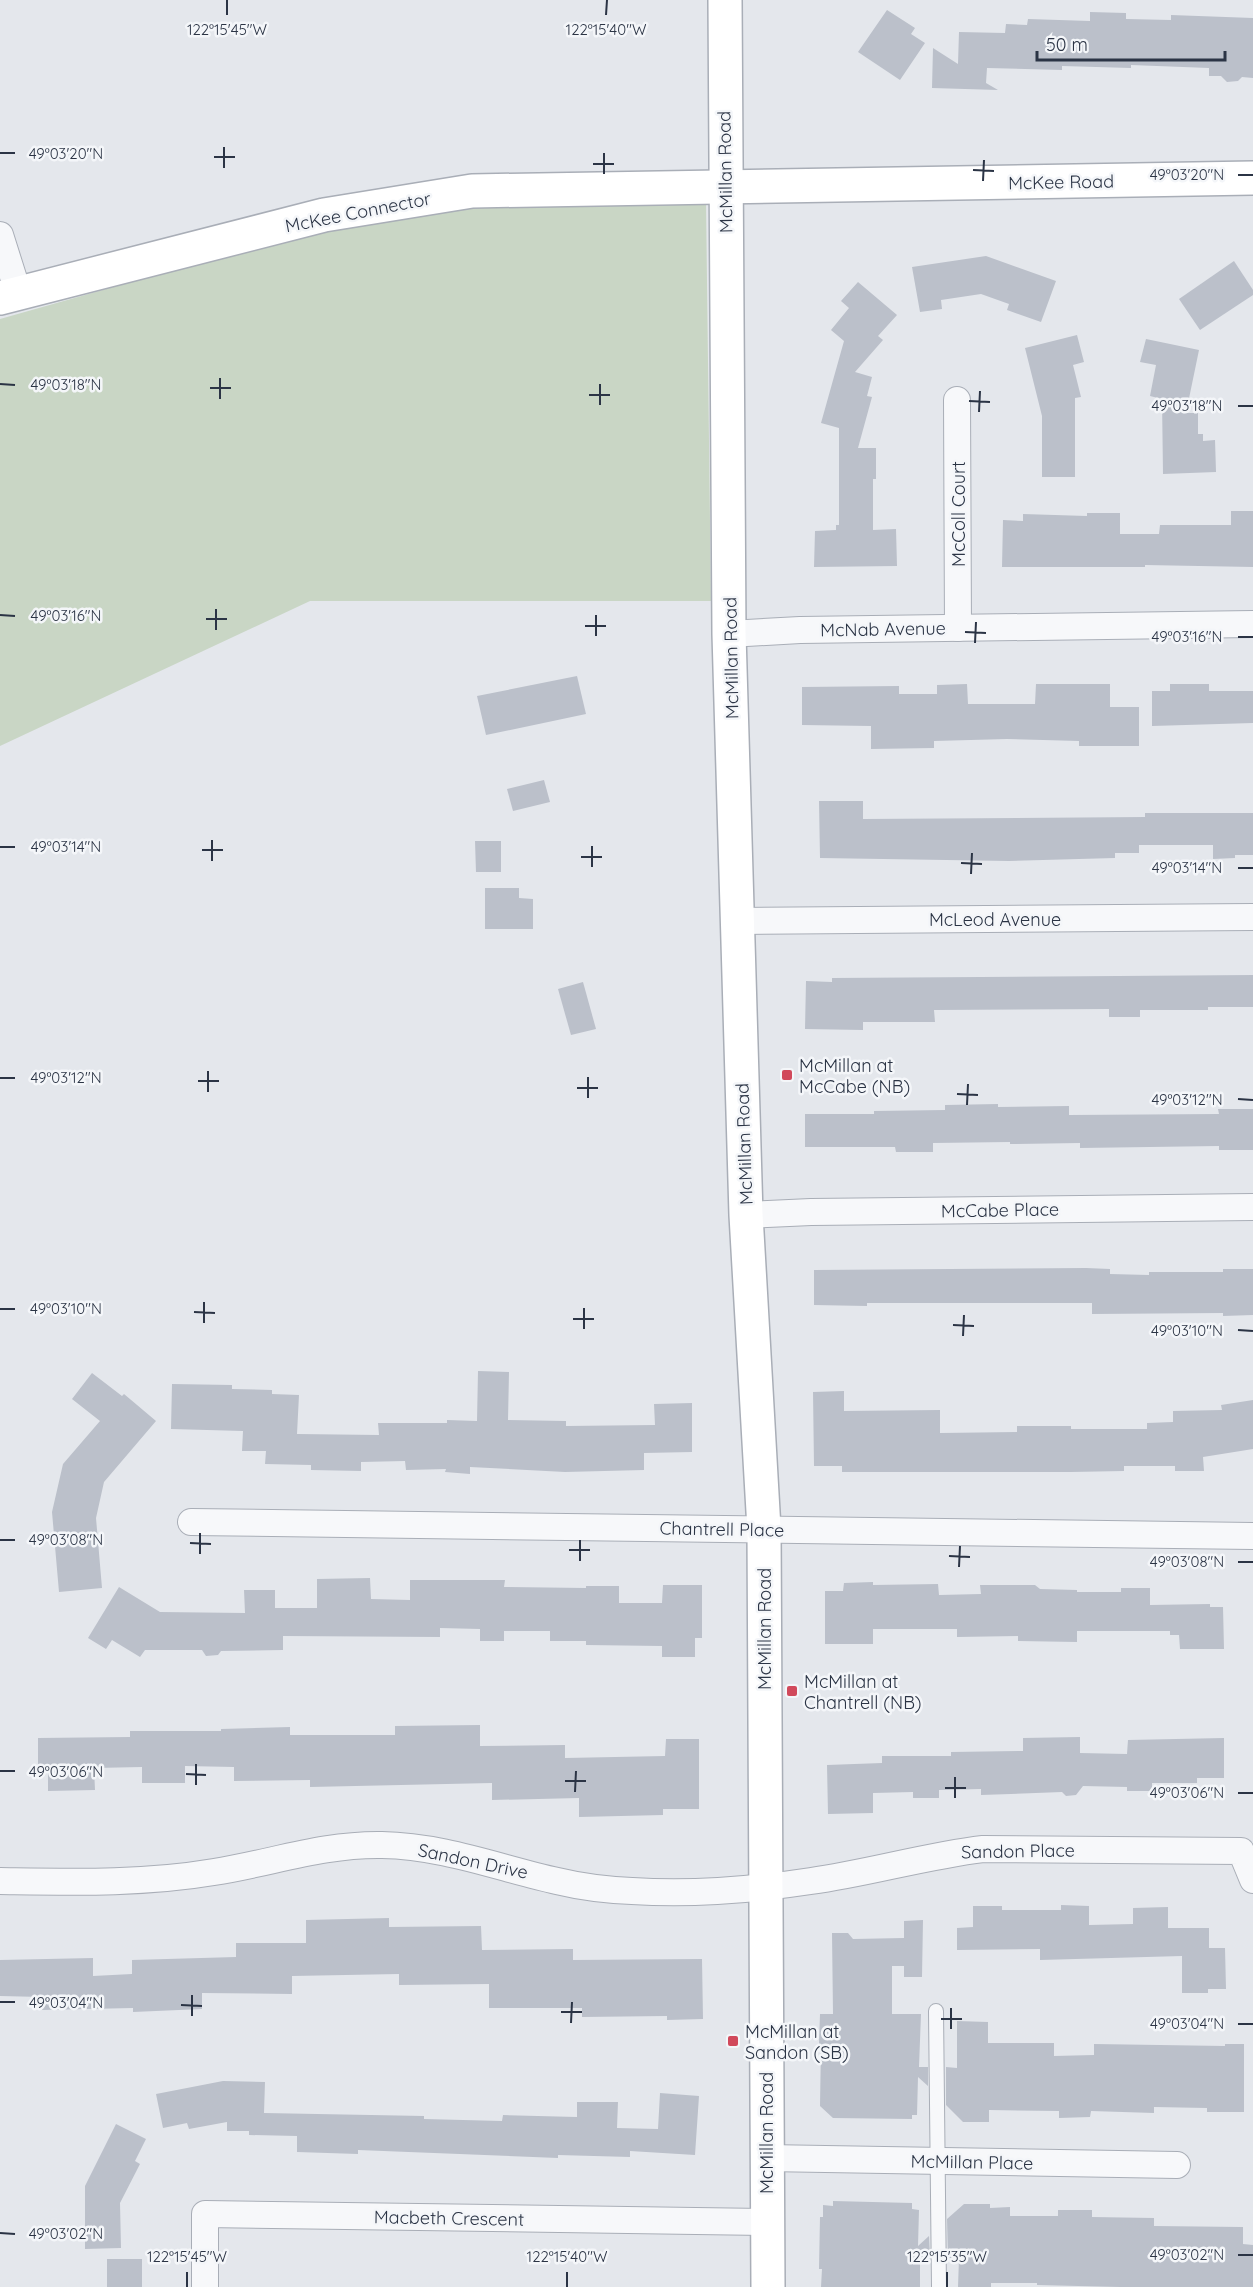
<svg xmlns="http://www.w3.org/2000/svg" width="1253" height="2287" font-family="Quicksand,sans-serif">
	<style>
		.green { fill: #c9d6c5 }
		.building { fill: #bbc0ca }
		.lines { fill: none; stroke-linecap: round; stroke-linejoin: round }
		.lane-casing { stroke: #a9aeb7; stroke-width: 16 }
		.street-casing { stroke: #a9aeb7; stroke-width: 28 }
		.secondary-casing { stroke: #a9aeb7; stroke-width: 36 }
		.lane { stroke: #f7f8fa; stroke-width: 14 }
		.street { stroke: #f7f8fa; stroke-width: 26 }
		.secondary { stroke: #fff; stroke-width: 33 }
		.ticks { fill: none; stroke: #2b3445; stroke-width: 2 }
		.poi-dot { fill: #d1495b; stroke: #f4f6f9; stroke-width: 2 }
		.labels { text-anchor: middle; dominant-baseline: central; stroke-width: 5; stroke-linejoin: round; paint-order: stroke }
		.street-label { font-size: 18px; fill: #2b3445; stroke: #f4f6f9 }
		.poi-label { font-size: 18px; fill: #2b3445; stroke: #f4f6f9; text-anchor: start }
		.ticks-label { font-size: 15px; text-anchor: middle; fill: #2b3445; stroke: #f4f6f9; stroke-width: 5; stroke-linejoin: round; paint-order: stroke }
	</style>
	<rect width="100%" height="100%" fill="#e4e7ec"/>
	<polygon class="green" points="706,201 711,601 310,601 0,746 0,319 333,225 485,203"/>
	<g class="building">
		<polygon points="887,10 915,28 911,34 925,43 900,80 858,52"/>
		<polygon points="1090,12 1126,13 1126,19 1171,20 1171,15 1253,18 1253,78 1242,77 1238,81 1227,82 1221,76 1209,76 1209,68 1131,65 1131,68 1062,66 1062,70 987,68 986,83 998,90 932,88 933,48 958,64 959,32 1005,33 1006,24 1027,25 1028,19 1090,21"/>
		<polygon points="986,256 1056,281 1041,322 1007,310 1009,304 981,294 941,300 942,309 920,312 912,267"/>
		<polygon points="1234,261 1253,290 1253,295 1200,330 1179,299"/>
		<polygon points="858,282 897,315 878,336 883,340 855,372 872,377 867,396 872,397 858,448 876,448 876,479 873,479 873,530 896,529 897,566 814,567 815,531 836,530 836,525 839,525 839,428 821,423 844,341 831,330 849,308 841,301"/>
		<polygon points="1077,335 1084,362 1073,365 1081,397 1075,398 1075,477 1042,477 1042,416 1025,348"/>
		<polygon points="1146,339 1199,350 1186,413 1198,413 1198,434 1203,434 1203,441 1215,440 1216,472 1163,474 1162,399 1150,396 1156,365 1140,362"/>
		<polygon points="1231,511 1253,511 1253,567 1145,565 1145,567 1002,567 1003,520 1023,521 1023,514 1087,516 1087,513 1120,513 1120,534 1159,534 1160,525 1231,525"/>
		<polygon points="577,676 586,714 486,735 477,696"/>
		<polygon points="967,684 968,704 1035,704 1036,684 1110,684 1110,707 1139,707 1139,746 1079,746 1079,741 1007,739 934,741 934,748 871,749 871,726 802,725 802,687 899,686 899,694 937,694 937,685"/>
		<polygon points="1170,684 1209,684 1209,691 1253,691 1253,723 1152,726 1152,691 1170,691"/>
		<polygon points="544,780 550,802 513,811 507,789"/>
		<polygon points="819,801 863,801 863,819 1145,817 1145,813 1253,813 1253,855 1235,855 1235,858 1213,859 1213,845 1139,845 1139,853 1115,853 1115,858 1009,861 820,858"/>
		<polygon points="475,841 501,841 501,872 476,872"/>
		<polygon points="485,888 519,888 519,898 533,899 533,929 485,929"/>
		<polygon points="1253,975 1253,1007 1208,1007 1208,1010 1140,1010 1140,1017 1109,1017 1109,1009 934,1010 935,1022 863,1022 863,1030 805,1029 806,981 832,982 832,978"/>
		<polygon points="583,982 596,1029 571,1035 558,989"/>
		<polygon points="998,1104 998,1107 1069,1106 1069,1115 1219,1114 1218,1109 1253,1109 1253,1150 1219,1150 1219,1146 1080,1148 1080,1143 1010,1144 1010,1142 933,1143 933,1152 896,1152 895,1147 805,1147 805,1114 874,1114 874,1111 945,1110 945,1105"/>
		<polygon points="1086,1268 1110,1269 1110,1274 1149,1275 1149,1272 1223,1272 1223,1269 1253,1269 1253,1315 1223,1316 1223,1313 1092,1314 1092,1303 867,1303 867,1306 814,1305 814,1270"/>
		<polygon points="478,1371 509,1372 508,1420 566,1421 566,1426 655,1425 654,1404 692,1403 692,1452 644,1453 644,1470 565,1472 470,1467 470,1474 445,1472 446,1469 406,1470 405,1461 361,1462 361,1471 311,1470 311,1465 265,1464 266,1451 242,1451 243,1431 171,1429 172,1384 232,1385 232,1389 272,1390 272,1394 299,1395 297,1434 379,1435 378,1423 447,1423 447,1420 477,1421"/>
		<polygon points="92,1373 122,1396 124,1394 156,1421 104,1482 96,1518 102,1588 59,1592 52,1512 63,1464 100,1421 72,1399"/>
		<polygon points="844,1391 844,1411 940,1410 940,1433 1017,1432 1017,1426 1071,1426 1071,1429 1147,1429 1147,1423 1173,1422 1173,1411 1222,1410 1221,1405 1253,1400 1253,1449 1203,1457 1204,1471 1175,1471 1175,1466 1124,1466 1124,1471 1071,1472 842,1472 842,1466 814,1466 813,1392"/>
		<polygon points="370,1578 371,1599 410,1600 410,1580 505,1580 504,1587 586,1588 586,1586 619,1586 619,1603 662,1603 663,1585 702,1585 702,1638 695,1638 695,1657 662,1657 662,1646 586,1645 586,1641 550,1641 550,1631 504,1631 504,1641 480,1641 480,1629 440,1628 440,1637 283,1636 283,1650 221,1651 218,1655 206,1656 202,1650 145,1650 140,1657 112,1640 106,1649 88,1638 119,1587 160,1612 245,1613 244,1590 275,1590 275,1608 317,1608 317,1579"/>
		<polygon points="873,1582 873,1585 938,1584 939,1595 981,1594 980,1585 1035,1585 1040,1589 1077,1590 1077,1592 1121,1592 1121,1588 1150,1588 1150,1605 1210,1604 1210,1607 1223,1607 1224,1649 1180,1649 1179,1635 1170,1635 1170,1631 1077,1631 1077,1642 1018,1641 1018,1636 957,1637 957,1629 873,1629 873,1644 825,1644 825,1591 843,1591 844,1583"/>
		<polygon points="480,1725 480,1746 565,1745 565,1758 665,1756 666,1739 699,1739 699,1809 663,1809 663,1815 579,1817 579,1798 492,1800 492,1783 310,1787 310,1780 234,1781 234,1767 185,1766 185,1783 142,1783 142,1767 94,1768 95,1790 48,1791 48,1770 38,1770 38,1738 130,1737 130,1731 221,1731 221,1729 290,1727 290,1735 395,1735 395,1726"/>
		<polygon points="1080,1737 1080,1753 1127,1754 1128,1740 1224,1738 1224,1778 1197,1778 1197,1783 1152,1783 1152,1791 1127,1791 1127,1787 1083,1786 1076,1795 1066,1796 1062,1792 981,1795 981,1789 939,1790 939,1798 913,1798 913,1792 873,1793 873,1813 828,1814 827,1765 882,1763 882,1756 951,1756 951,1752 1023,1751 1023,1738"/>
		<polygon points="1061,1905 1089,1906 1089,1925 1133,1924 1133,1908 1168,1907 1168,1928 1209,1928 1209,1948 1225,1948 1226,1989 1208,1989 1208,1993 1182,1993 1182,1956 1040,1960 1040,1949 957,1950 957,1928 973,1927 973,1906 1002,1906 1002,1910 1061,1910"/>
		<polygon points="389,1918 389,1927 481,1926 482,1950 573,1949 573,1960 702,1959 703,2019 667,2020 667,2016 582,2017 582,2008 489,2008 489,1984 399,1985 399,1974 292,1976 292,1994 202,1993 202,2009 133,2012 133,2008 42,2010 42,1997 0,1996 0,1960 93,1958 93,1976 132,1974 132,1960 236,1957 236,1943 306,1943 306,1920"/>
		<polygon points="923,1920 922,1977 904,1977 904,1966 892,1966 892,2014 921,2014 919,2067 928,2067 928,2086 918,2077 917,2115 912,2115 912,2119 833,2118 820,2106 821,2044 819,2044 820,2014 833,2014 832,1933 848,1933 853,1939 904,1938 904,1921"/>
		<polygon points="957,2021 988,2022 988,2043 1054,2043 1054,2056 1094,2055 1094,2044 1225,2046 1225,2044 1244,2044 1244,2112 1207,2112 1207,2108 1154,2107 1154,2113 1091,2111 1090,2117 1059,2118 1059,2111 989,2110 989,2122 963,2122 946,2105 946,2067 957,2068"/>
		<polygon points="223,2081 265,2082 264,2113 424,2116 424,2119 502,2121 503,2115 577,2117 577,2102 618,2102 617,2128 658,2129 660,2093 699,2096 695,2155 630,2151 630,2157 558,2155 558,2158 358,2150 358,2154 297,2152 297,2136 249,2135 249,2131 227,2131 227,2122 189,2129 187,2123 163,2128 156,2094"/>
		<polygon points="116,2124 146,2139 135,2161 140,2164 120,2203 121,2248 85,2249 85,2186"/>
		<polygon points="833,2201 912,2203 912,2209 919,2210 918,2246 929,2236 930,2257 920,2257 920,2287 821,2287 822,2269 819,2269 820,2217 823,2217 823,2205 833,2206"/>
		<polygon points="964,2204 990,2204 990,2208 1010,2207 1010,2216 1058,2216 1058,2210 1092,2210 1092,2217 1154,2218 1154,2226 1243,2227 1243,2244 1253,2245 1253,2287 1120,2287 1037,2285 1037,2283 991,2283 991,2287 958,2287 959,2258 948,2258 947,2219"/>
		<rect x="107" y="2259" width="35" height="28"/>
	</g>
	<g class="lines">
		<g class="lane-casing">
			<polyline id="lane" points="936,2011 939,2287"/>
		</g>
		<g class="street-casing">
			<g id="street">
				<polyline points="0,235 18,292"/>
				<polyline points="957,400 958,628"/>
				<polyline points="729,634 800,630 1253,624"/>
				<polyline points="738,921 1253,917"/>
				<polyline points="746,1215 811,1212 1253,1207"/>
				<polyline points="191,1522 1253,1536"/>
				<path d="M0 1881C72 1882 143 1884 214 1872 272 1863 322 1844 382 1845 443 1846 499 1868 557 1881 582 1887 607 1890 632 1891 691 1895 752 1890 811 1881 869 1873 925 1856 983 1849L1241 1851 1253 1880"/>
				<polyline points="766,2158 1177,2165"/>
				<polyline points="205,2287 205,2214 766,2222"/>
			</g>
		</g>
		<g class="secondary-casing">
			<g id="secondary">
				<polyline points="725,0 729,634 746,1215 764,1529 768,2287"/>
				<polyline points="0,298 324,215 472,191 1253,178"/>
			</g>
		</g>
		<use href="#lane" class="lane"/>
		<use href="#street" class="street"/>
		<use href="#secondary" class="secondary"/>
	</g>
	<path class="ticks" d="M227 15V0M606 15 607 0M0 153H15M214 157H235M593 164H614M224 168V147M973 170 994 171M604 174V153M1238 175H1253M983 181 984 160M0 384 15 385M210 388H231M589 395H610M220 399V378M969 401 990 402M600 405V384M1238 406H1253M979 412 980 391M0 615 15 616M206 619H227M585 626H606M216 630V609M965 632 986 633M596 636V615M1238 637H1253M975 643 976 622M0 847H15M202 850H223M581 857H602M212 861V840M961 863 982 864M592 867V846M1238 868H1253M971 874 972 853M0 1078H15M198 1081H219M577 1088H598M208 1092V1071M957 1094 978 1095M588 1098V1077M1238 1099 1253 1100M967 1105 968 1084M0 1309H15M194 1312 215 1313M573 1319H594M204 1323V1302M953 1325 974 1326M584 1329V1308M1238 1330 1253 1331M963 1336 964 1315M0 1540H15M190 1543 211 1544M569 1550H590M200 1554V1533M949 1556 970 1557M580 1561V1540M1238 1562H1253M959 1567 960 1546M0 1771H15M186 1774 206 1775M565 1781H586M196 1785V1764M945 1788H966M575 1792 576 1771M1238 1793H1253M955 1798V1777M0 2002H15M181 2005 202 2006M561 2012H582M192 2016V1995M941 2019H962M571 2023 572 2002M1238 2024H1253M951 2029V2008M0 2233 15 2234M1238 2255H1253M187 2287V2272M567 2287V2272M947 2287V2272"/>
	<g class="poi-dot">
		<rect x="781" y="1069" width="12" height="12" rx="3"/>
		<rect x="786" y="1685" width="12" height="12" rx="3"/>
		<rect x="727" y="2035" width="12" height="12" rx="3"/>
	</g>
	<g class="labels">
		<g class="street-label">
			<text transform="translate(725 172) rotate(-91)">McMillan Road</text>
			<text transform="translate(1061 182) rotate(-1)">McKee Road</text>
			<text transform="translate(358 212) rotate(-11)">McKee Connector</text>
			<text transform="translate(958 514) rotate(-90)">McColl Court</text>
			<text transform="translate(883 629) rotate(-1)">McNab Avenue</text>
			<text transform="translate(731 658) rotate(-91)">McMillan Road</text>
			<text x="995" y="919">McLeod Avenue</text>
			<text transform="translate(744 1144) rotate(-92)">McMillan Road</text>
			<text transform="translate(1000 1210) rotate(-1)">McCabe Place</text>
			<text transform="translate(722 1529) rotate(1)">Chantrell Place</text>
			<text transform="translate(764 1629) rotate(-90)">McMillan Road</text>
			<text transform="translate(1018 1851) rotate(-1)">Sandon Place</text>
			<text transform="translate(473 1861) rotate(12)">Sandon Drive</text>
			<text transform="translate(766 2133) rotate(-90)">McMillan Road</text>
			<text transform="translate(972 2162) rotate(1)">McMillan Place</text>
			<text transform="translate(449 2218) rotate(1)">Macbeth Crescent</text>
		</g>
		<g class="poi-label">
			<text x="799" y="1065">McMillan at<tspan x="799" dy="21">McCabe (NB)</tspan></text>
			<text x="804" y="1681">McMillan at<tspan x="804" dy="21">Chantrell (NB)</tspan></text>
			<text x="745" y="2031">McMillan at<tspan x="745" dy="21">Sandon (SB)</tspan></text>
		</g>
	</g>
	<g class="ticks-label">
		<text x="227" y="35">122°15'45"W</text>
		<text x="606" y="35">122°15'40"W</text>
		<text x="66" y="159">49°03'20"N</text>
		<text x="1187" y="180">49°03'20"N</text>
		<text x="66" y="390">49°03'18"N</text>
		<text x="1187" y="411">49°03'18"N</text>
		<text x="66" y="621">49°03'16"N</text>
		<text x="1187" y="642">49°03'16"N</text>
		<text x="66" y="852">49°03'14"N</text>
		<text x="1187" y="873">49°03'14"N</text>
		<text x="66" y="1083">49°03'12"N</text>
		<text x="1187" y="1105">49°03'12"N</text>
		<text x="66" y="1314">49°03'10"N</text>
		<text x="1187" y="1336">49°03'10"N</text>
		<text x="66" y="1545">49°03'08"N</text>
		<text x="1187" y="1567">49°03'08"N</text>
		<text x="66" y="1777">49°03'06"N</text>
		<text x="1187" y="1798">49°03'06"N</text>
		<text x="66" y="2008">49°03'04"N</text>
		<text x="1187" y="2029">49°03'04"N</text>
		<text x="66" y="2239">49°03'02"N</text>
		<text x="1187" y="2260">49°03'02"N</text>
		<text x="187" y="2262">122°15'45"W</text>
		<text x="567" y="2262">122°15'40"W</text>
		<text x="947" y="2262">122°15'35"W</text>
	</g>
	<path d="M1037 51v9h188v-9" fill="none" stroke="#2b3445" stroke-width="3"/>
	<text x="1046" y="51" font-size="18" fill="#2b3445" stroke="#f4f6f9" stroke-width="4.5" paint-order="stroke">50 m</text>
</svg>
